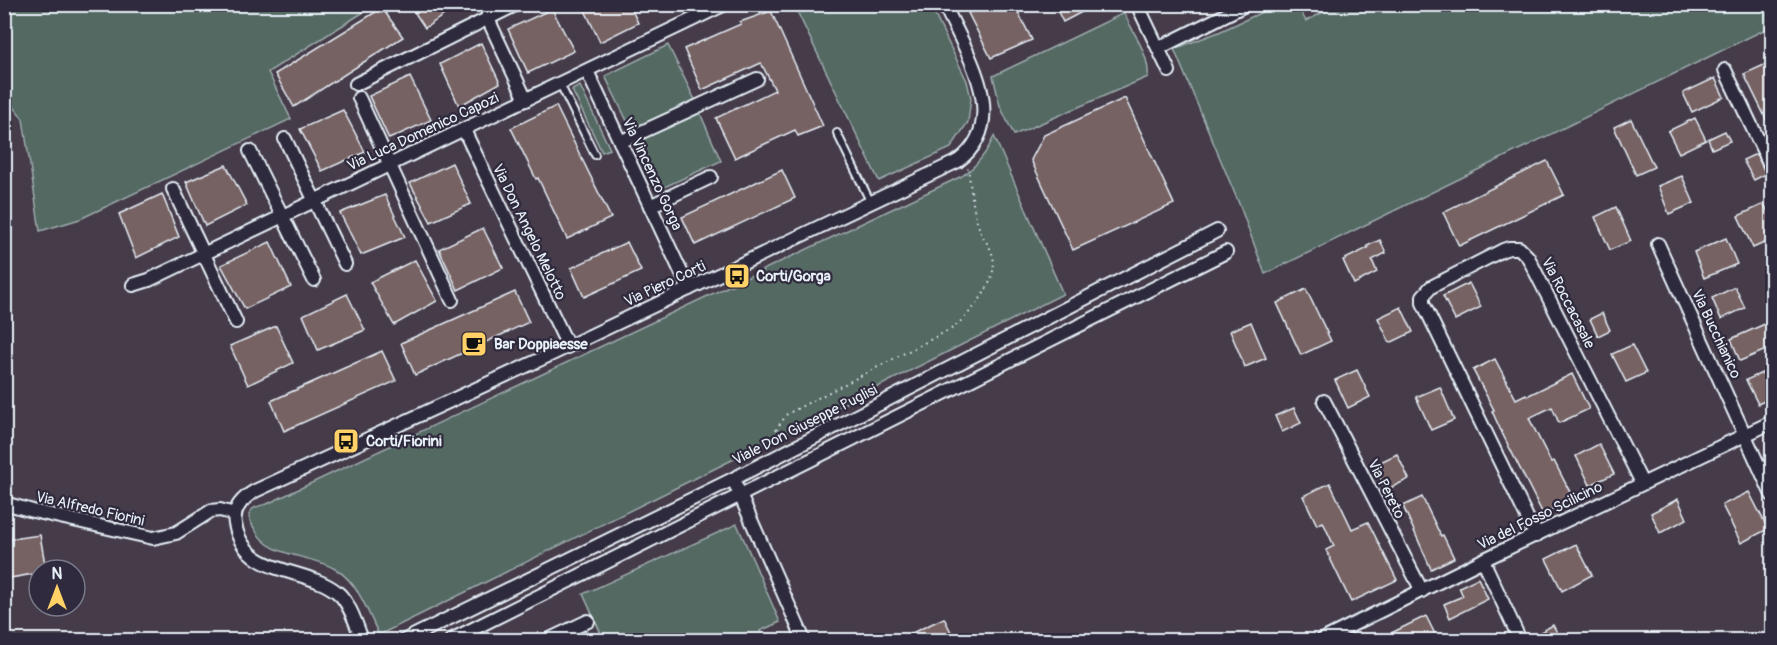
<svg xmlns="http://www.w3.org/2000/svg" width="1777" height="645" font-family="Pangolin,sans-serif">
	<style>
		.green { fill: #546963; stroke: #9eadae; stroke-width: 1.5 }
		.building { fill: #776264; stroke: #e8f1f8; stroke-width: 1.5 }
		.lines { fill: none; stroke-linecap: round; stroke-linejoin: round }
		.service-casing { stroke: #e8f1f8; stroke-width: 10 }
		.minor-casing { stroke: #e8f1f8; stroke-width: 16 }
		.path { stroke: #e8f1f8; stroke-width: 2; stroke-dasharray: 1.5 4.5; stroke-linecap: butt }
		.service { stroke: #2f2a3d; stroke-width: 6 }
		.minor { stroke: #2f2a3d; stroke-width: 12 }
		.labels { text-anchor: middle; dominant-baseline: central; stroke-width: 4.5; stroke-linejoin: round; paint-order: stroke }
		.street-label { font-size: 15px; fill: #e8f1f8; stroke: #2f2a3d }
		.poi-label { font-size: 15px; font-weight: bold; fill: #e8f1f8; stroke: #2f2a3d; text-anchor: start }
	</style>
	<rect width="100%" height="100%" fill="#453b49"/>
	<filter id="ink" filterUnits="userSpaceOnUse"><feTurbulence type="fractalNoise" baseFrequency=".0167" numOctaves="2"/><feDisplacementMap in="SourceGraphic" scale="12" xChannelSelector="R" yChannelSelector="G"/><feConvolveMatrix kernelMatrix="1 2 1 2 8 2 1 2 1" color-interpolation-filters="sRGB"/></filter>
	<g filter="url(#ink)">
		<g class="green">
			<polygon points="5,4 375,4 375,5 268,72 291,119 80,219 40,231 23,119 5,94"/>
			<polygon points="794,5 930,5 967,81 971,98 968,122 951,148 879,181"/>
			<polygon points="1337,5 1772,5 1772,26 1265,274 1240,206 1174,49 1219,32 1277,5 1297,5 1306,21"/>
			<path d="M1124 13C1133 33 1150 55 1148 77L1014 135 1000 106 993 76Z"/>
			<polygon points="668,45 696,102 633,133 605,76"/>
			<polygon points="580,86 610,149 602,152 572,90"/>
			<polygon points="700,113 721,161 660,189 638,141"/>
			<path d="M994 136 1063 294 730 461 379 635C368 613 359 584 337 570 310 553 270 560 254 528 252 525 249 520 249 516 250 507 259 506 267 504L962 176C978 165 987 153 994 136Z"/>
			<polygon points="737,524 780,622 760,631 764,640 604,640 583,594"/>
		</g>
		<g class="building">
			<polygon points="409,4 460,4 425,28"/>
			<polygon points="582,4 629,4 638,23 600,42"/>
			<polygon points="986,4 1014,4 1032,40 991,58 968,13"/>
			<polygon points="1054,4 1097,4 1063,22"/>
			<polygon points="382,8 403,37 294,107 275,74"/>
			<polygon points="552,9 574,51 528,73 508,29"/>
			<polygon points="771,11 823,126 798,136 795,130 735,158 716,118 775,90 761,63 702,90 684,49 741,24 740,22"/>
			<polygon points="481,43 500,83 459,106 440,64"/>
			<polygon points="1773,61 1773,133 1744,74"/>
			<polygon points="410,77 431,120 389,139 369,96"/>
			<polygon points="1715,78 1724,97 1692,112 1683,93"/>
			<polygon points="1125,98 1174,204 1073,250 1031,160 1044,135"/>
			<polygon points="556,106 611,218 567,239 538,178 536,179 511,128"/>
			<polygon points="343,110 365,152 322,171 300,129"/>
			<polygon points="1695,118 1706,140 1679,153 1668,131"/>
			<polygon points="1631,119 1654,167 1636,175 1614,127"/>
			<polygon points="1725,131 1730,141 1712,149 1708,139"/>
			<polygon points="1756,154 1766,174 1754,180 1743,160"/>
			<polygon points="1547,161 1564,195 1459,246 1443,212"/>
			<polygon points="452,163 471,204 431,222 410,183"/>
			<polygon points="226,165 247,205 205,226 186,182"/>
			<polygon points="782,170 795,198 695,245 682,217"/>
			<polygon points="1682,176 1694,203 1669,214 1658,186"/>
			<polygon points="162,194 179,237 136,258 119,214"/>
			<polygon points="385,195 405,237 361,255 340,213"/>
			<polygon points="1764,204 1773,222 1773,262 1764,243 1753,248 1738,216"/>
			<polygon points="1616,207 1631,241 1610,250 1595,217"/>
			<polygon points="483,228 503,268 458,290 439,249"/>
			<polygon points="1726,238 1737,264 1704,278 1694,252"/>
			<polygon points="1380,240 1386,253 1372,260 1377,272 1354,284 1343,260 1368,248 1367,246"/>
			<polygon points="270,242 291,287 245,309 221,265"/>
			<polygon points="627,242 641,271 584,297 571,268"/>
			<polygon points="415,260 437,301 394,325 370,282"/>
			<polygon points="1469,283 1481,307 1455,320 1443,296"/>
			<polygon points="1735,287 1745,308 1721,319 1712,298"/>
			<polygon points="1306,289 1331,341 1301,355 1277,303"/>
			<polygon points="515,292 529,322 415,375 401,343"/>
			<polygon points="347,294 365,330 318,350 303,315"/>
			<polygon points="1401,307 1413,332 1390,343 1378,318"/>
			<polygon points="1602,313 1610,330 1598,336 1590,319"/>
			<polygon points="1251,322 1266,358 1245,367 1230,331"/>
			<polygon points="1767,323 1773,336 1773,347 1740,361 1731,339"/>
			<polygon points="276,326 293,363 248,385 230,346"/>
			<polygon points="1632,345 1646,373 1626,382 1612,354"/>
			<polygon points="382,351 396,381 284,431 271,401"/>
			<polygon points="1495,359 1516,399 1526,394 1527,396 1572,374 1589,409 1559,423 1552,407 1529,418 1551,462 1554,461 1573,498 1543,514 1501,431 1492,411 1494,410 1473,370"/>
			<polygon points="1773,368 1773,397 1758,404 1746,380"/>
			<polygon points="1357,370 1370,397 1348,408 1335,380"/>
			<polygon points="1440,387 1454,420 1431,430 1416,397"/>
			<polygon points="1294,408 1301,423 1282,432 1275,416"/>
			<polygon points="1599,444 1614,474 1590,485 1576,456"/>
			<polygon points="1397,454 1409,479 1386,490 1374,465"/>
			<polygon points="1330,483 1352,529 1368,522 1397,580 1351,602 1326,550 1334,546 1323,522 1317,525 1303,496"/>
			<polygon points="1749,492 1768,529 1741,543 1722,505"/>
			<polygon points="1422,497 1441,536 1443,535 1454,558 1431,569 1403,506"/>
			<polygon points="1678,499 1687,519 1660,533 1651,513"/>
			<polygon points="40,535 46,570 39,570 39,573 4,579 4,540"/>
			<polygon points="1576,544 1592,575 1562,591 1546,559"/>
			<polygon points="1478,578 1488,599 1450,618 1444,604 1463,596 1459,587"/>
			<polygon points="1426,616 1438,640 1377,640"/>
			<polygon points="944,618 955,640 897,640"/>
			<polygon points="1553,625 1561,640 1528,640 1528,639"/>
		</g>
		<g class="lines">
			<g class="service-casing">
				<g id="service">
					<polyline points="560,84 595,155"/>
					<polyline points="837,133 871,203"/>
				</g>
			</g>
			<g class="minor-casing">
				<g id="minor">
					<polyline points="1137,4 1169,71"/>
					<polyline points="488,19 526,100"/>
					<polyline points="488,19 488,11 493,4"/>
					<polyline points="1159,48 1247,4"/>
					<polyline points="1725,70 1772,169"/>
					<polyline points="587,71 689,289"/>
					<polyline points="356,84 517,4"/>
					<polyline points="359,98 452,300"/>
					<polyline points="464,130 568,346"/>
					<polyline points="285,139 345,264"/>
					<polyline points="620,142 757,79"/>
					<polyline points="250,151 314,280"/>
					<polyline points="173,189 236,322"/>
					<polyline points="650,206 711,177"/>
					<polyline points="1658,244 1772,495"/>
					<polyline points="133,285 149,280 725,4"/>
					<polyline points="1324,401 1422,591"/>
					<polyline points="733,479 804,640"/>
					<polyline points="4,503 33,511 153,538 176,533 211,511 220,510 235,514"/>
					<polyline points="1536,536 1423,303 1423,296 1431,287 1503,250 1509,248 1519,248 1528,257 1642,483"/>
					<polyline points="1483,560 1520,640"/>
					<path d="M362 640C357 626 349 601 337 592 304 566 245 577 235 524 232 508 243 498 255 491L552 354 958 161C1013 120 965 51 944 4"/>
					<polyline points="405,640 733,479 1217,231"/>
					<polyline points="451,640 1226,252"/>
					<polyline points="548,640 588,621"/>
					<polyline points="1322,640 1483,560 1772,422"/>
				</g>
			</g>
			<path class="path" d="M770 447 777 428 787 414 953 328C972 312 1001 280 992 253 990 246 984 240 981 233 973 213 971 189 968 168"/>
			<use href="#service" class="service"/>
			<use href="#minor" class="minor"/>
		</g>
	</g>
	<defs>
		<g id="bus-square" transform="scale(1.35)"><rect x="-9" y="-9" width="18" height="18" rx="4" fill="#ffd166" stroke="#2f2a3d"/><path d="M-5-6H5V4H4V6H2V4H-2V6H-4V4H-5ZM-3.5-4V0h7V-4ZM-3.5 1.2v1.5H-2V1.2ZM2 1.2v1.5H3.5V1.2Z" fill="#111"/></g>
		<g id="cafe-square" transform="scale(1.35)"><rect x="-9" y="-9" width="18" height="18" rx="4" fill="#ffd166" stroke="#2f2a3d"/><path d="M-5.5-4.5H6V0H3Q3 3.5 0 3.5H-2.5Q-5.5 3.5-5.5 0ZM3-3.2v2h1.7v-2ZM-6 4.5H4V6H-6Z" fill="#111"/></g>
	</defs>
	<g fill-rule="evenodd">
		<use href="#bus-square" x="737" y="276"/>
		<use href="#cafe-square" x="474" y="344"/>
		<use href="#bus-square" x="346" y="441"/>
	</g>
	<g class="labels">
		<g class="street-label">
			<text transform="translate(423 132) rotate(-25)">Via Luca Domenico Capozi</text>
			<text transform="translate(652 174) rotate(65)">Via Vincenzo Gorga</text>
			<text transform="translate(529 232) rotate(64)">Via Don Angelo Melotto</text>
			<text transform="translate(665 284) rotate(-25)">Via Piero Corti</text>
			<text transform="translate(1568 303) rotate(63)">Via Roccacasale</text>
			<text transform="translate(1716 334) rotate(65)">Via Bucchianico</text>
			<text transform="translate(805 425) rotate(-27)">Viale Don Giuseppe Puglisi</text>
			<text transform="translate(1386 489) rotate(63)">Via Pereto</text>
			<text transform="translate(90 509) rotate(13)">Via Alfredo Fiorini</text>
			<text transform="translate(1540 516) rotate(-26)">Via del Fosso Scilicino</text>
		</g>
		<g class="poi-label">
			<text x="756" y="276">Corti/Gorga</text>
			<text x="494" y="344">Bar Doppiaesse</text>
			<text x="366" y="441">Corti/Fiorini</text>
		</g>
	</g>
	<rect width="1777" height="645" fill="none" stroke="#2f2a3d" stroke-width="24"/>
	<rect x="12" y="12" width="1753" height="621" fill="none" stroke="#e8f1f8" stroke-width="2" filter="url(#ink)"/>
	<g transform="translate(57 588)"><circle r="28" fill="#2f2a3d" stroke="#797a88" stroke-width="1.5"/>
	<path d="M0-4.5L10 22L0 15L-10 22Z" fill="#ffd166"/>
	<text y="-9" font-size="16" font-weight="bold" text-anchor="middle" fill="#e8f1f8">N</text>
	</g>
</svg>
